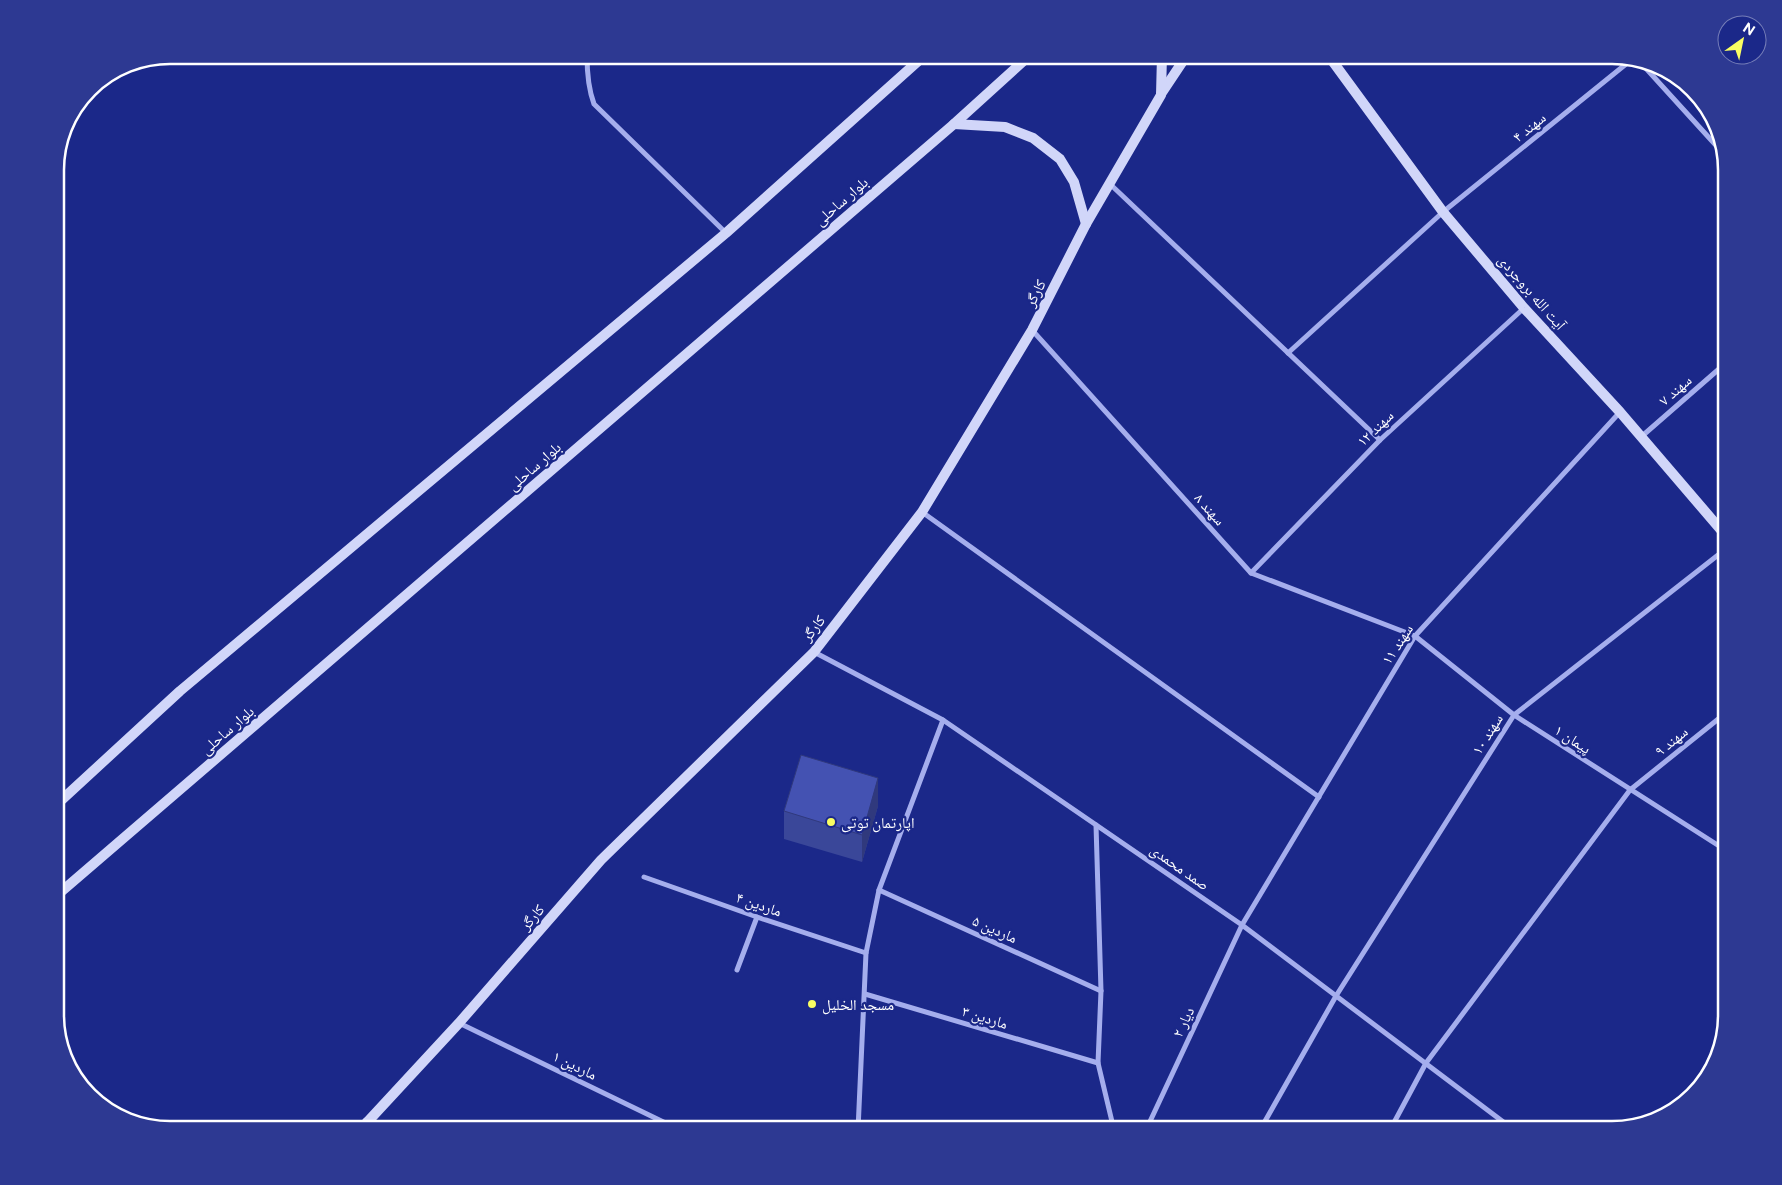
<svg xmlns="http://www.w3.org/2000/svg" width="1782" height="1185" font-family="'Public Sans','Noto Naskh Arabic',sans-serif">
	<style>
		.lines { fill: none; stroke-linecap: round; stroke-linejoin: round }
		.street { stroke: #a5aeed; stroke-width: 5 }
		.secondary { stroke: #d1d6f9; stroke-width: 10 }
		.wall { fill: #3a4799 }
		.shaded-wall { fill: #30397d }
		.building { fill: #4452b2; stroke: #30397d }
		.poi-dot { fill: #f9fe62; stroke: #1b2889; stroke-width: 2 }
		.labels { text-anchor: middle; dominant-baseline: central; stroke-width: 4.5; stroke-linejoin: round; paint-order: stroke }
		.street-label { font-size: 15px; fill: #fff; stroke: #1b2889 }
		.poi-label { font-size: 15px; fill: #fff; stroke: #1b2889; text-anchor: start }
		.rim { fill: none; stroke: #fff; stroke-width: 2.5 }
	</style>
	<rect width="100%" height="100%" fill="#1b2889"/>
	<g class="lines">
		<g class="street">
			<path d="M587 55C587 72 588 88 594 104L726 233"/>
			<polyline points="1642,64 1722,152"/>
			<polyline points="1110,184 1380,440"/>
			<polyline points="1032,330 1251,573 1415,636 1514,715 1727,851"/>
			<polyline points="1288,353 1443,212 1631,60"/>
			<polyline points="1641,437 1727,362"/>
			<polyline points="922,512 1319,797"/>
			<polyline points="1251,573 1380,440 1524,308"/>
			<polyline points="814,652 943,720 1242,925 1514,1130"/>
			<polyline points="1096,825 1101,991 1098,1063 1114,1130"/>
			<polyline points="644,877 757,917 866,953"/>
			<polyline points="879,890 1101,991"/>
			<polyline points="737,970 757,917"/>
			<polyline points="865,994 1098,1063"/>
			<polyline points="459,1023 680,1130"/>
			<polyline points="858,1130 866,953 879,890 943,720"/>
			<polyline points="1146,1130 1242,925 1415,636 1620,412"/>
			<polyline points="1260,1130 1336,996 1514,715 1727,548"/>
			<polyline points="1390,1130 1426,1063 1630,790 1727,712"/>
		</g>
		<g class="secondary">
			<polyline points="1328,55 1443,212 1524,308 1620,412 1727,537"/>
			<polyline points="1161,94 1187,55"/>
			<polyline points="954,124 1005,127 1033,138 1060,159 1074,182 1086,224"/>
			<polyline points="55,806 180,691 726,233 925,55"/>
			<polyline points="55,897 954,124 1030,55"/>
			<polyline points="367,1122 382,1130"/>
			<polyline points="360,1130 459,1023 601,860 814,652 922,512 1032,330 1086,224 1161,95 1162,55"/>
		</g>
	</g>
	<polygon class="wall" points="878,806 862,862 784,839 784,811"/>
	<polygon class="shaded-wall" points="878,778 878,806 862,862 862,835"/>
	<polygon class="building" points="801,755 878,778 862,835 784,811"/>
	<g class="poi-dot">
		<circle cx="831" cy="822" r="5"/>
		<circle cx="812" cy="1004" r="5"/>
	</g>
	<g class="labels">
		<g class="street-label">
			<text transform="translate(1529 127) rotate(-39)">سهند ۴</text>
			<text transform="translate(841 201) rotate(-41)">بلوار ساحلی</text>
			<text transform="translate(1532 292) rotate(49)">آیت الله بروجردی</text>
			<text transform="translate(1035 293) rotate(-63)">کارگر</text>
			<text transform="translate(1675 390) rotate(-41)">سهند ۷</text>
			<text transform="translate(1375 428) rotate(-44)">سهند ۱۲</text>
			<text transform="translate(534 466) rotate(-41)">بلوار ساحلی</text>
			<text transform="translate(1210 509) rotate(48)">سهند ۸</text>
			<text transform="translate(813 628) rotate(-52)">کارگر</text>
			<text transform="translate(1397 644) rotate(-57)">سهند ۱۱</text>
			<text transform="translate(227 730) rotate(-41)">بلوار ساحلی</text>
			<text transform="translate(1487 734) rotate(-58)">سهند ۱۰</text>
			<text transform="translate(1573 739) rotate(33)">پیمان ۱</text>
			<text transform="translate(1671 741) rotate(-39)">سهند ۹</text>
			<text transform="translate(1180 867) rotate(35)">صمد محمدی</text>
			<text transform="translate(759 904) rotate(19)">ماردین ۴</text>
			<text transform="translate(532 917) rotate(-49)">کارگر</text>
			<text transform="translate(995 929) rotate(24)">ماردین ۵</text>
			<text transform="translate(985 1017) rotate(17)">ماردین ۳</text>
			<text transform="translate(1183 1022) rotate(-65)">دیار ۲</text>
			<text transform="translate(575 1065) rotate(26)">ماردین ۱</text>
		</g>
		<g class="poi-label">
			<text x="841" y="822">اپارتمان توتی</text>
			<text x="822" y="1004">مسجد الخلیل</text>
		</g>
	</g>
	<path d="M0 0H1782V1185H0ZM170 64H1612A106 106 0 0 1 1718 170V1015A106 106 0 0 1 1612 1121H170A106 106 0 0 1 64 1015V170A106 106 0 0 1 170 64Z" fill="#2d3992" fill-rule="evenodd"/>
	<path class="rim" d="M170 64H1612A106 106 0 0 1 1718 170V1015A106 106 0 0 1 1612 1121H170A106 106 0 0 1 64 1015V170A106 106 0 0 1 170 64Z"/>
	<g transform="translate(1742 40) rotate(33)"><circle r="24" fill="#1b2889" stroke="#767eb8"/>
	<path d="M0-4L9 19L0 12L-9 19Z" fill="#f9fe62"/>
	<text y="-8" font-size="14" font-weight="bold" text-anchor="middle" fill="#ffffff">N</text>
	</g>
</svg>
